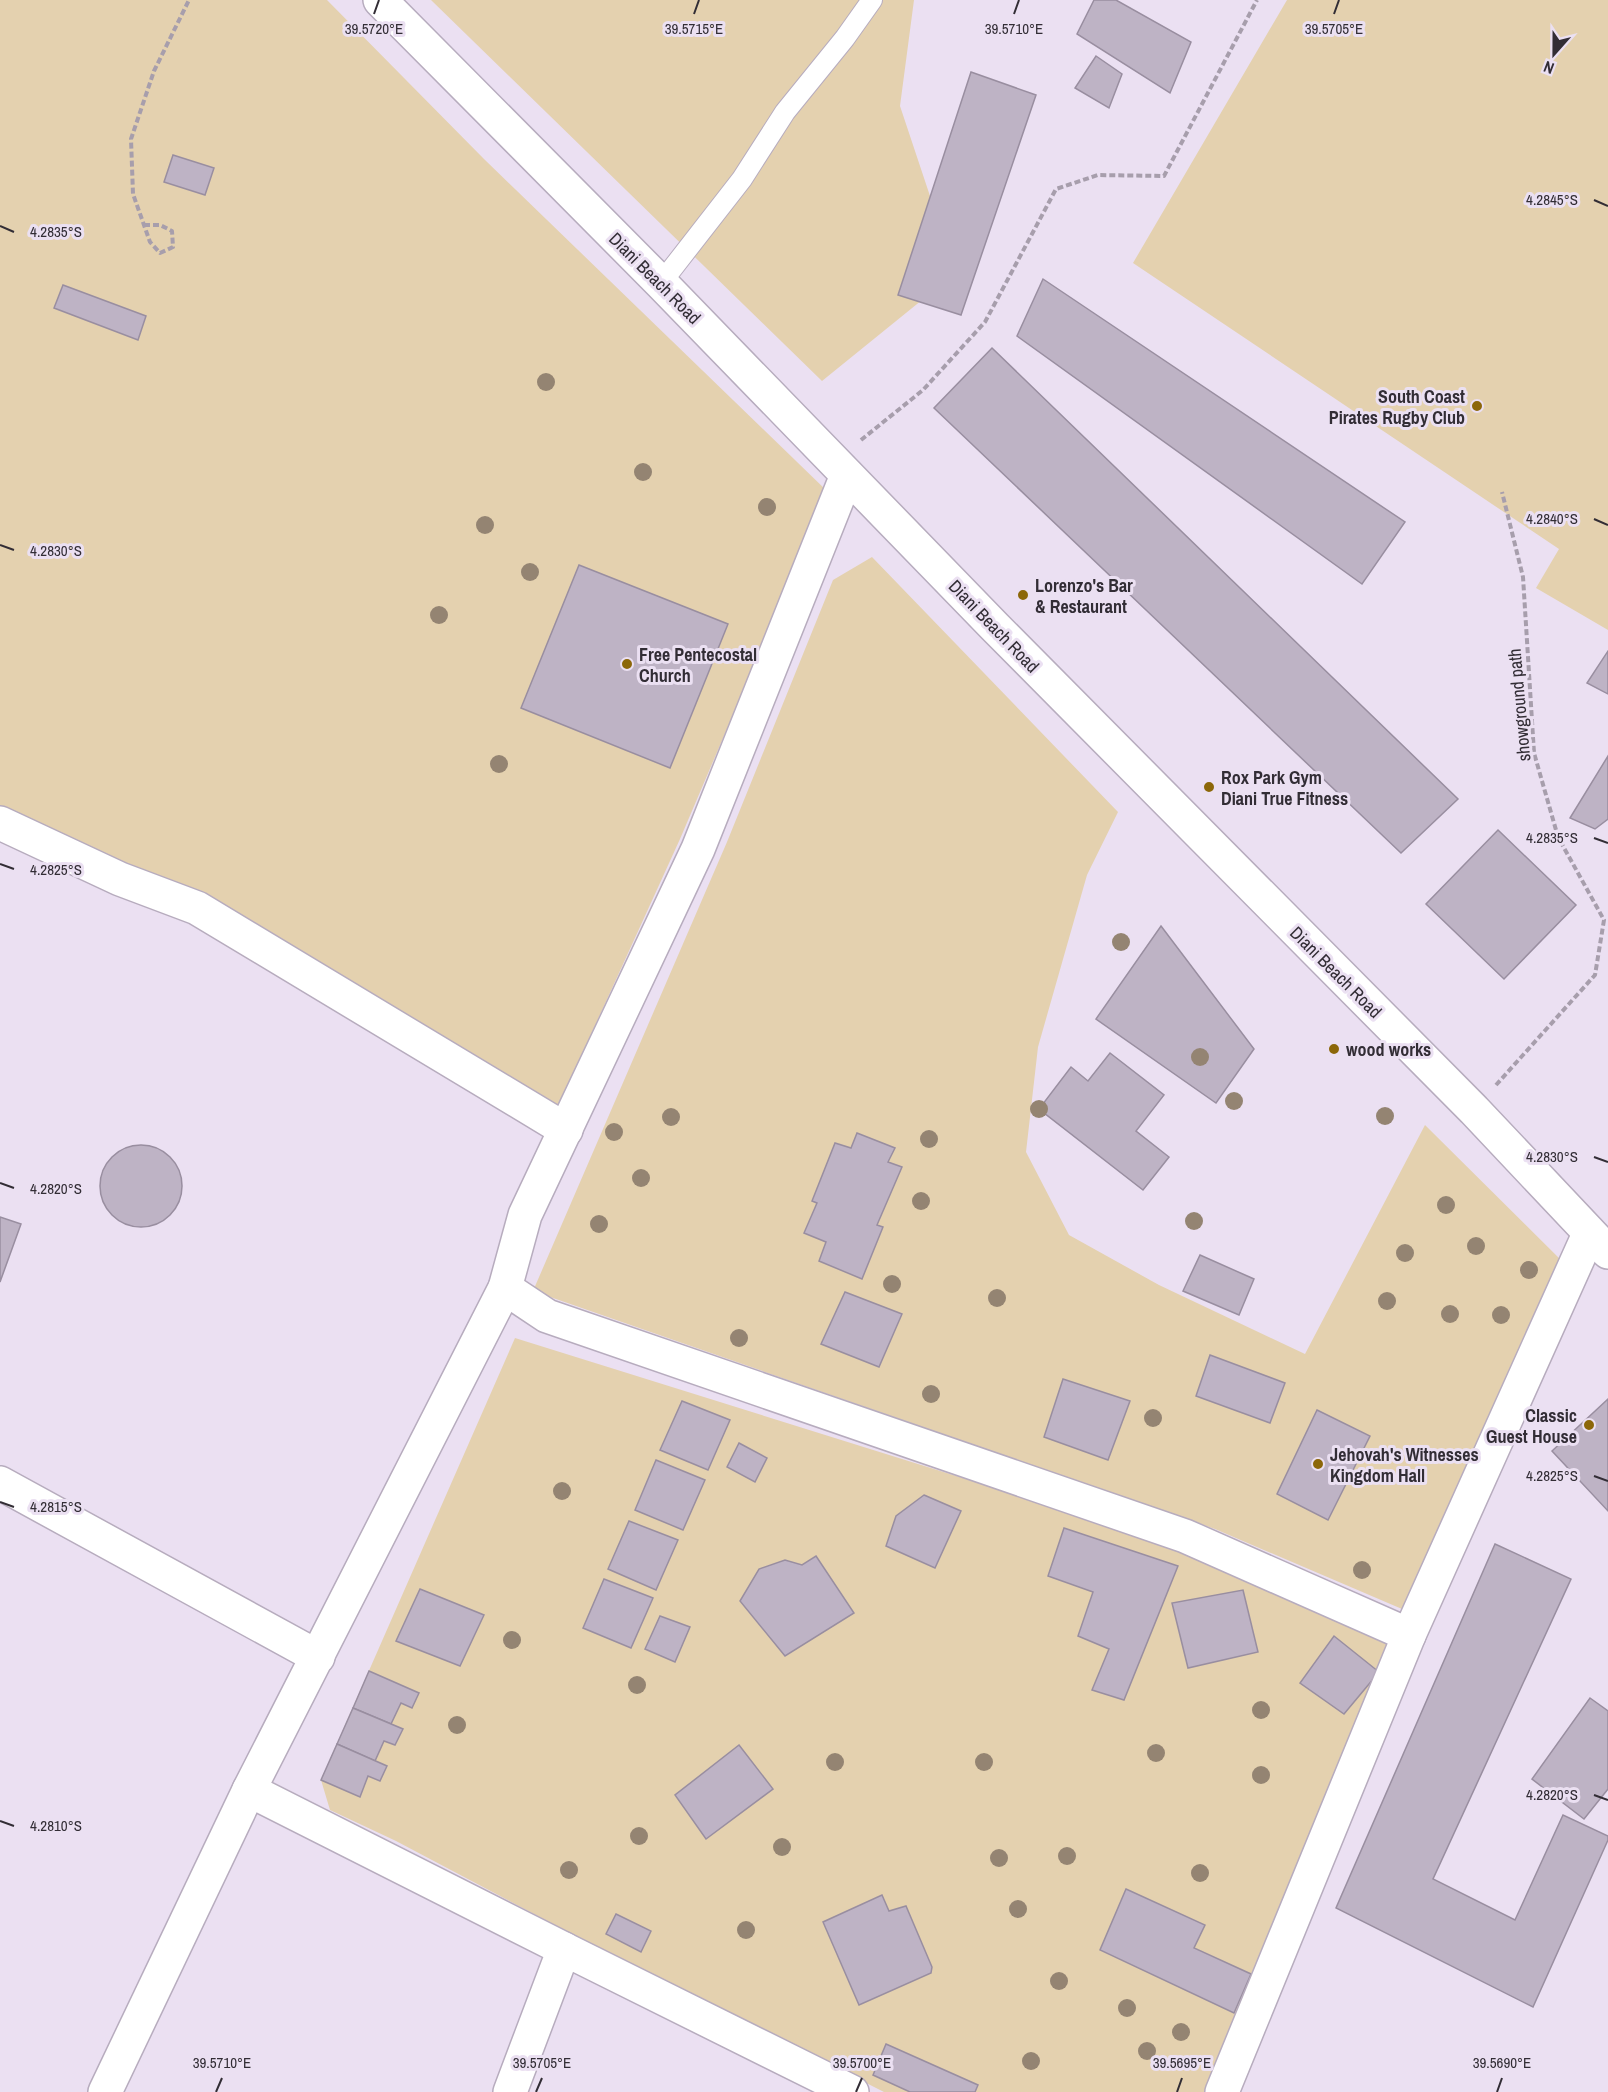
<svg xmlns="http://www.w3.org/2000/svg" width="1608" height="2092" font-family="'Archivo Narrow',sans-serif">
	<style>
		.green { fill: #e4d1af }
		.building { fill: #beb3c5; stroke: #998ea0; stroke-width: 1.5 }
		.lines { fill: none; stroke-linecap: round; stroke-linejoin: round }
		.lane-casing { stroke: #b7acbe; stroke-width: 22 }
		.street-casing { stroke: #b7acbe; stroke-width: 36 }
		.secondary-casing { stroke: #b7acbe; stroke-width: 36 }
		.path { stroke: #a79eac; stroke-width: 4; stroke-dasharray: 6 3; stroke-linecap: butt }
		.lane { stroke: #fff; stroke-width: 20 }
		.street { stroke: #fff; stroke-width: 33 }
		.secondary { stroke: #fff; stroke-width: 33 }
		.tree { fill: #948472 }
		.ticks { fill: none; stroke: #322d35; stroke-width: 2 }
		.poi-dot { fill: #8c6709; stroke: #ebe0f2; stroke-width: 2 }
		.labels { text-anchor: middle; dominant-baseline: central; stroke-width: 6; stroke-linejoin: round; paint-order: stroke }
		.street-label { font-size: 18px; fill: #322d35; stroke: #ebe0f2 }
		.poi-label { font-size: 18px; font-weight: bold; fill: #322d35; stroke: #ebe0f2; text-anchor: start }
		.ticks-label { font-size: 15px; text-anchor: middle; fill: #322d35; stroke: #ebe0f2; stroke-width: 6; stroke-linejoin: round; paint-order: stroke }
	</style>
	<rect width="100%" height="100%" fill="#ebe0f2"/>
	<g class="green">
		<polygon points="0,0 327,0 484,159 828,492 680,839 558,1107 202,891 146,877 0,809"/>
		<polygon points="431,0 914,0 900,106 930,196 921,266 922,300 822,381"/>
		<polygon points="1287,0 1608,0 1608,630 1536,588 1559,549 1133,263"/>
		<polygon points="872,557 1118,812 1087,875 1038,1047 1026,1152 1069,1235 1159,1285 1305,1354 1425,1125 1573,1272 1402,1609 1215,1529 533,1291 727,842 833,580"/>
		<polygon points="515,1338 998,1489 1181,1552 1393,1646 1205,2092 884,2092 570,1933 396,1841 330,1810 321,1780"/>
	</g>
	<g class="building">
		<polygon points="1094,0 1116,0 1191,42 1170,93 1077,34"/>
		<polygon points="1096,56 1122,74 1109,108 1075,88"/>
		<polygon points="971,72 1036,95 961,315 898,295"/>
		<polygon points="173,155 214,168 205,195 164,182"/>
		<polygon points="1043,279 1405,522 1362,584 1017,336"/>
		<polygon points="63,285 146,316 138,340 54,308"/>
		<polygon points="992,348 1458,799 1401,853 934,408"/>
		<polygon points="579,565 728,624 670,768 521,708"/>
		<polygon points="1608,651 1608,694 1587,683"/>
		<polygon points="1608,756 1608,819 1595,829 1570,818"/>
		<polygon points="1498,830 1576,905 1504,979 1426,904"/>
		<polygon points="1161,926 1254,1049 1216,1103 1096,1019"/>
		<polygon points="1110,1053 1164,1095 1136,1131 1169,1157 1143,1190 1039,1109 1071,1067 1088,1081"/>
		<polygon points="857,1133 895,1148 888,1162 902,1167 877,1225 883,1227 862,1279 819,1261 826,1242 804,1233 817,1203 812,1201 835,1143 851,1148"/>
		<circle cx="141" cy="1186" r="41"/>
		<polygon points="0,1217 21,1224 0,1282"/>
		<polygon points="1200,1255 1254,1279 1239,1315 1183,1291"/>
		<polygon points="845,1292 902,1314 879,1367 821,1344"/>
		<polygon points="1210,1355 1285,1383 1270,1423 1196,1396"/>
		<polygon points="1063,1379 1130,1401 1108,1460 1044,1437"/>
		<polygon points="1608,1399 1608,1511 1552,1451"/>
		<polygon points="682,1401 730,1420 708,1470 660,1450"/>
		<polygon points="1317,1410 1370,1436 1328,1520 1277,1494"/>
		<polygon points="739,1443 767,1458 755,1482 727,1467"/>
		<polygon points="656,1460 705,1480 683,1530 635,1510"/>
		<polygon points="924,1495 961,1511 935,1568 886,1546 896,1516"/>
		<polygon points="629,1521 678,1540 656,1590 608,1569"/>
		<polygon points="1064,1528 1178,1566 1124,1700 1092,1690 1109,1649 1078,1636 1093,1592 1048,1576"/>
		<polygon points="1495,1544 1571,1579 1433,1879 1515,1920 1563,1815 1608,1836 1608,1840 1533,2007 1336,1908"/>
		<polygon points="816,1556 854,1613 785,1656 740,1601 759,1569 785,1560 802,1565"/>
		<polygon points="604,1579 653,1598 631,1648 583,1628"/>
		<polygon points="420,1589 484,1615 460,1666 396,1641"/>
		<polygon points="1243,1590 1258,1652 1188,1668 1172,1603"/>
		<polygon points="660,1616 690,1627 675,1662 645,1649"/>
		<polygon points="1334,1636 1379,1672 1344,1714 1300,1683"/>
		<polygon points="369,1671 419,1693 412,1708 401,1703 391,1724 353,1708"/>
		<polygon points="1590,1698 1608,1711 1608,1789 1584,1819 1532,1779"/>
		<polygon points="353,1708 403,1729 395,1745 384,1741 375,1761 337,1744"/>
		<polygon points="337,1744 387,1766 380,1781 368,1776 360,1797 321,1780"/>
		<polygon points="739,1745 773,1789 706,1839 675,1795"/>
		<polygon points="1126,1889 1205,1925 1194,1948 1251,1974 1234,2013 1100,1950"/>
		<polygon points="882,1895 889,1911 906,1906 932,1967 931,1973 859,2005 823,1922"/>
		<polygon points="616,1914 651,1931 641,1952 606,1934"/>
		<polygon points="886,2044 978,2085 975,2092 910,2092 873,2075"/>
	</g>
	<g class="lines">
		<g class="lane-casing">
			<polyline id="lane" points="661,283 742,179 785,112 845,38 872,0"/>
		</g>
		<g class="street-casing">
			<g id="street">
				<polyline points="0,823 120,879 197,908 566,1130"/>
				<polyline points="505,1288 547,1316 1185,1536 1409,1635"/>
				<polyline points="0,1483 318,1657"/>
				<polyline points="564,1949 852,2092"/>
				<polyline points="105,2092 249,1790"/>
				<polyline points="510,2092 564,1949 249,1790 505,1288 525,1215 698,849 847,475"/>
				<polyline points="1222,2092 1409,1635 1589,1234"/>
			</g>
		</g>
		<g class="secondary-casing">
			<polyline id="secondary" points="380,0 661,283 995,627 1474,1110 1608,1252"/>
		</g>
		<g class="path">
			<polyline points="144,225 160,225 172,231 173,247 160,253 150,242 133,194 131,139 154,71 189,0"/>
			<polyline points="861,440 923,390 985,322 1056,189 1098,175 1164,176 1257,0"/>
			<polyline points="1496,1085 1595,975 1604,920 1558,837 1534,753 1523,577 1502,492"/>
		</g>
		<use href="#lane" class="lane"/>
		<use href="#street" class="street"/>
		<use href="#secondary" class="secondary"/>
	</g>
	<g class="tree">
		<circle cx="546" cy="382" r="9"/>
		<circle cx="643" cy="472" r="9"/>
		<circle cx="767" cy="507" r="9"/>
		<circle cx="485" cy="525" r="9"/>
		<circle cx="530" cy="572" r="9"/>
		<circle cx="439" cy="615" r="9"/>
		<circle cx="499" cy="764" r="9"/>
		<circle cx="1121" cy="942" r="9"/>
		<circle cx="1200" cy="1057" r="9"/>
		<circle cx="1234" cy="1101" r="9"/>
		<circle cx="1039" cy="1109" r="9"/>
		<circle cx="1385" cy="1116" r="9"/>
		<circle cx="671" cy="1117" r="9"/>
		<circle cx="614" cy="1132" r="9"/>
		<circle cx="929" cy="1139" r="9"/>
		<circle cx="641" cy="1178" r="9"/>
		<circle cx="921" cy="1201" r="9"/>
		<circle cx="1446" cy="1205" r="9"/>
		<circle cx="1194" cy="1221" r="9"/>
		<circle cx="599" cy="1224" r="9"/>
		<circle cx="1476" cy="1246" r="9"/>
		<circle cx="1405" cy="1253" r="9"/>
		<circle cx="1529" cy="1270" r="9"/>
		<circle cx="892" cy="1284" r="9"/>
		<circle cx="997" cy="1298" r="9"/>
		<circle cx="1387" cy="1301" r="9"/>
		<circle cx="1450" cy="1314" r="9"/>
		<circle cx="1501" cy="1315" r="9"/>
		<circle cx="739" cy="1338" r="9"/>
		<circle cx="931" cy="1394" r="9"/>
		<circle cx="1153" cy="1418" r="9"/>
		<circle cx="562" cy="1491" r="9"/>
		<circle cx="1362" cy="1570" r="9"/>
		<circle cx="512" cy="1640" r="9"/>
		<circle cx="637" cy="1685" r="9"/>
		<circle cx="1261" cy="1710" r="9"/>
		<circle cx="457" cy="1725" r="9"/>
		<circle cx="1156" cy="1753" r="9"/>
		<circle cx="835" cy="1762" r="9"/>
		<circle cx="984" cy="1762" r="9"/>
		<circle cx="1261" cy="1775" r="9"/>
		<circle cx="639" cy="1836" r="9"/>
		<circle cx="782" cy="1847" r="9"/>
		<circle cx="1067" cy="1856" r="9"/>
		<circle cx="999" cy="1858" r="9"/>
		<circle cx="569" cy="1870" r="9"/>
		<circle cx="1200" cy="1873" r="9"/>
		<circle cx="1018" cy="1909" r="9"/>
		<circle cx="746" cy="1930" r="9"/>
		<circle cx="1059" cy="1981" r="9"/>
		<circle cx="1127" cy="2008" r="9"/>
		<circle cx="1181" cy="2032" r="9"/>
		<circle cx="1147" cy="2051" r="9"/>
		<circle cx="1031" cy="2061" r="9"/>
	</g>
	<path class="ticks" d="M374 14 379 0M694 14 699 0M1014 14 1019 0M1334 14 1339 0M1594 200 1608 206M0 226 14 232M1594 519 1608 525M0 545 14 550M1594 838 1608 843M0 864 14 869M1594 1157 1608 1162M0 1183 14 1188M1594 1476 1608 1481M0 1502 14 1507M1594 1795 1608 1800M0 1821 14 1826M216 2092 222 2078M536 2092 542 2078M856 2092 862 2078M1177 2092 1182 2078M1497 2092 1502 2078"/>
	<g class="poi-dot">
		<circle cx="1477" cy="406" r="6"/>
		<circle cx="1023" cy="595" r="6"/>
		<circle cx="627" cy="664" r="6"/>
		<circle cx="1209" cy="787" r="6"/>
		<circle cx="1334" cy="1049" r="6"/>
		<circle cx="1589" cy="1425" r="6"/>
		<circle cx="1318" cy="1464" r="6"/>
	</g>
	<g class="labels">
		<g class="street-label">
			<text transform="translate(655 278) rotate(45)">Diani Beach Road</text>
			<text transform="translate(994 626) rotate(46)">Diani Beach Road</text>
			<text transform="translate(1519 705) rotate(-95)">showground path</text>
			<text transform="translate(1336 972) rotate(45)">Diani Beach Road</text>
		</g>
		<g class="poi-label">
			<text x="1465" y="396" text-anchor="end">South Coast<tspan x="1465" dy="21">Pirates Rugby Club</tspan></text>
			<text x="1035" y="585">Lorenzo's Bar<tspan x="1035" dy="21">&amp; Restaurant</tspan></text>
			<text x="639" y="654">Free Pentecostal<tspan x="639" dy="21">Church</tspan></text>
			<text x="1221" y="777">Rox Park Gym<tspan x="1221" dy="21">Diani True Fitness</tspan></text>
			<text x="1346" y="1049">wood works</text>
			<text x="1577" y="1415" text-anchor="end">Classic<tspan x="1577" dy="21">Guest House</tspan></text>
			<text x="1330" y="1454">Jehovah's Witnesses<tspan x="1330" dy="21">Kingdom Hall</tspan></text>
		</g>
	</g>
	<g class="ticks-label">
		<text x="374" y="34">39.5720°E</text>
		<text x="694" y="34">39.5715°E</text>
		<text x="1014" y="34">39.5710°E</text>
		<text x="1334" y="34">39.5705°E</text>
		<text x="1552" y="205">4.2845°S</text>
		<text x="56" y="237">4.2835°S</text>
		<text x="1552" y="524">4.2840°S</text>
		<text x="56" y="556">4.2830°S</text>
		<text x="1552" y="843">4.2835°S</text>
		<text x="56" y="875">4.2825°S</text>
		<text x="1552" y="1162">4.2830°S</text>
		<text x="56" y="1194">4.2820°S</text>
		<text x="1552" y="1481">4.2825°S</text>
		<text x="56" y="1512">4.2815°S</text>
		<text x="1552" y="1800">4.2820°S</text>
		<text x="56" y="1831">4.2810°S</text>
		<text x="222" y="2068">39.5710°E</text>
		<text x="542" y="2068">39.5705°E</text>
		<text x="862" y="2068">39.5700°E</text>
		<text x="1182" y="2068">39.5695°E</text>
		<text x="1502" y="2068">39.5690°E</text>
	</g>
	<g transform="translate(1554 54) rotate(201)" stroke="#ebe0f2" stroke-width="4.5" paint-order="stroke">
	<path d="M0-4.5L10 22L0 15L-10 22Z" fill="#322d35"/>
	<text y="-9" font-size="16" font-weight="bold" text-anchor="middle" fill="#322d35">N</text>
	</g>
</svg>
